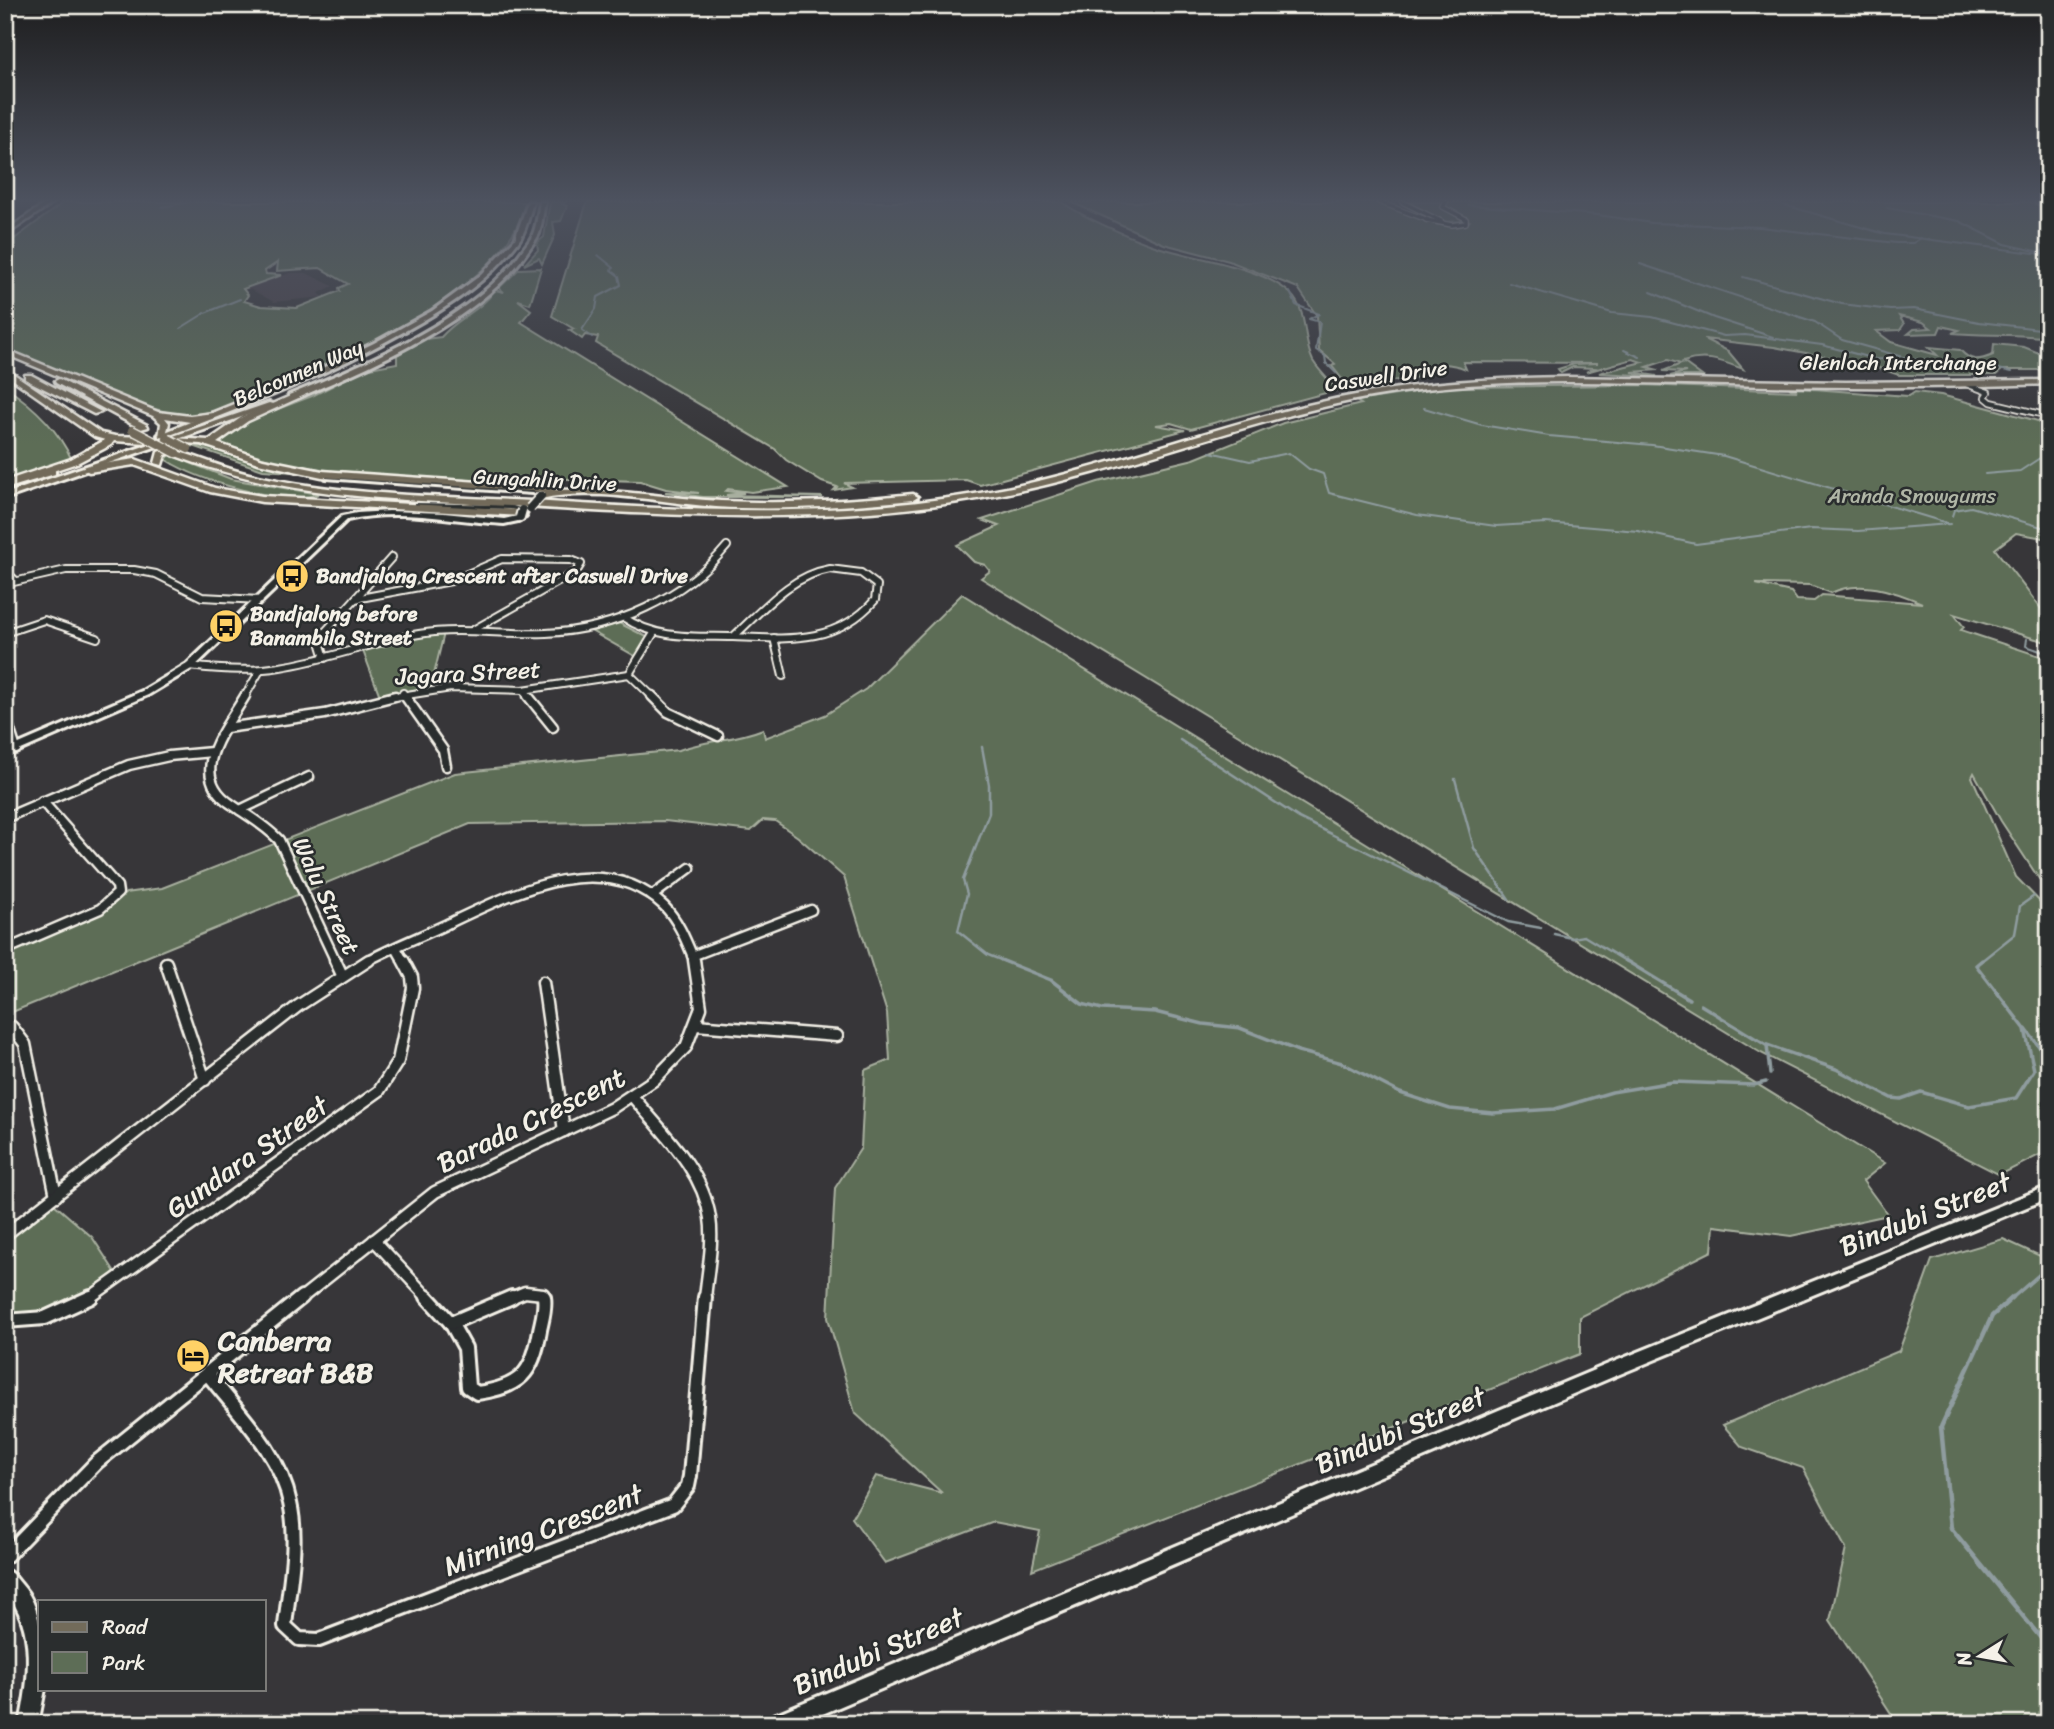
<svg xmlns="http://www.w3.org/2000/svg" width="2054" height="1729" font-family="Sriracha,sans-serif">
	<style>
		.built { fill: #474146 }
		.green { fill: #5d6d56; stroke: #a8af9f; stroke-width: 2; fill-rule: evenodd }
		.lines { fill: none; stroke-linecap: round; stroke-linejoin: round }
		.stream-far3 { stroke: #8f9c9f; stroke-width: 2 }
		.stream-far2 { stroke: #8f9c9f; stroke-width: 2.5 }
		.stream-far1 { stroke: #8f9c9f; stroke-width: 3.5 }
		.stream { stroke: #8f9c9f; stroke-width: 4.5 }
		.street-far5-casing { stroke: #f4f1e8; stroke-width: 6 }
		.street-far4-casing { stroke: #f4f1e8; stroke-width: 8 }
		.street-far3-casing { stroke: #f4f1e8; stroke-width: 10 }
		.street-far2-casing { stroke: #f4f1e8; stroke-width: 13 }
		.street-far1-casing { stroke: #f4f1e8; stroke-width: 15 }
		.street-casing { stroke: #f4f1e8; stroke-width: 18 }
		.secondary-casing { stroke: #f4f1e8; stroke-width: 6 }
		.primary-casing { stroke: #f4f1e8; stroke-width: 6 }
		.highway-casing { stroke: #f4f1e8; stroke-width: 5 }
		.street-far5 { stroke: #2a2d2e; stroke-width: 3.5 }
		.street-far4 { stroke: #2a2d2e; stroke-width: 4.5 }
		.street-far3 { stroke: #2a2d2e; stroke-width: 6 }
		.street-far2 { stroke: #2a2d2e; stroke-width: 8 }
		.street-far1 { stroke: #2a2d2e; stroke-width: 10 }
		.street { stroke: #2a2d2e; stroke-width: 12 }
		.secondary { fill: #2a2d2e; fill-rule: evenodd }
		.primary { fill: #726b5a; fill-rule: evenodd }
		.highway { fill: #726b5a; fill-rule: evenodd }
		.secondary-bridge-casing { stroke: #f4f1e8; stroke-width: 12; stroke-linecap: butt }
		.highway-bridge-casing { stroke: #f4f1e8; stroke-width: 11; stroke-linecap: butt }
		.secondary-bridge { stroke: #2a2d2e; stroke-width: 8 }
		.highway-bridge { stroke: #726b5a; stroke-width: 8 }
		.labels { text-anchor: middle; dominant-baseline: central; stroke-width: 5; stroke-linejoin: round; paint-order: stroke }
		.far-street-label { font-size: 21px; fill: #f4f1e8; stroke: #2a2d2e }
		.far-park-label { font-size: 21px; fill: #b0b6a6; stroke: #2a2d2e }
		.far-poi-label { font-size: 21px; font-weight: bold; fill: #f4f1e8; stroke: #2a2d2e; text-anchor: start }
		.street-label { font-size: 24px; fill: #f4f1e8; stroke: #2a2d2e }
		.near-street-label { font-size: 28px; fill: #f4f1e8; stroke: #2a2d2e }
		.near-poi-label { font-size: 28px; font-weight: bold; fill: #f4f1e8; stroke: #2a2d2e; text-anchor: start }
	</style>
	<rect width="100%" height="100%" fill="#373639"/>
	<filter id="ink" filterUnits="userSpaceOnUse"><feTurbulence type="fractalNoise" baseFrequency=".0143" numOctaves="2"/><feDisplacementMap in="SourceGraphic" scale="14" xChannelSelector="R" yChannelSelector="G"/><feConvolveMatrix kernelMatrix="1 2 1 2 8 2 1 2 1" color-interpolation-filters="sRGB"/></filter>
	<g filter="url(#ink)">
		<polygon class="built" points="290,273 306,273 333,286 319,293 323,297 274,302 248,288"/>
		<g class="green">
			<path d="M64 202H525C511 288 333 364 259 394 242 400 222 412 205 415 157 422 52 368 5 348V246ZM278 262 277 271 320 268 348 284 339 288 340 291 297 308 261 306 244 301 248 295 243 289 282 275 266 274 265 271Z"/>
			<polygon points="550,202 565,202 562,204 567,206 561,221 553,222 555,235 542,264 539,258 524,265 538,250 537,243 544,237"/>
			<path d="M587 202H1062C1084 218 1131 238 1158 247 1196 259 1253 265 1285 289 1310 307 1301 337 1313 361 1319 371 1330 381 1337 390L1191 429 1171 423 1156 425 1185 430 980 485 966 480 844 483 852 487 834 490 837 487 822 482 786 460 775 449 596 343 598 337 585 335 582 339 569 330 574 329 552 316Z"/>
			<path d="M1071 202H1372C1390 206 1455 240 1470 221L1440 206 1464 221 1445 222 1409 202H2030L2049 207V338C2016 333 1985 336 1952 333L1959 330 1941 326 1938 333 1908 334 1914 329 1931 328 1923 322 1899 316 1904 324 1900 330 1876 331 1891 342 1937 355 1929 347 1960 350C1971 362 1978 361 1993 355L1994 344 2024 347 2049 357V370H2002L1996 375H1899L1870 365 1774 347 1704 339 1728 351 1743 369C1721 361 1706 354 1683 362L1702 376H1670L1686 372 1663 371 1681 364 1668 360 1647 367 1658 370 1632 372 1657 376 1599 373 1642 362 1633 359 1586 372 1594 368 1573 367 1561 373 1558 369 1574 364 1598 363 1463 362 1466 369C1448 362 1438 364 1420 368L1434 371 1420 377 1348 387 1332 366 1335 364 1319 350 1317 316 1298 288 1229 261 1164 244Z"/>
			<path d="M541 268 530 304 518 300 531 310 521 322 788 487 751 492 728 489 726 491 744 493 726 495 823 497H703L665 492 699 493 666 489 640 481 500 477 485 481 339 472 278 462 215 442 246 421 312 396 365 369 397 363V355L425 339 441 337C457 318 482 310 495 290L504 292 499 288 519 269Z"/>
			<path d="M1642 385 1797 391 1789 388C1829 389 1869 394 1909 396L1915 392 1941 395 2049 424V539L2016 533 1995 549 2049 619V643L1954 614 1964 627 1961 630 2049 659V894L2001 821 1974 773 1972 777 2016 877 2049 911V1150L2000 1175 1761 1053 981 578 990 571 985 565 974 562 957 545 999 526 982 520 1098 482 1194 459 1283 423 1361 404 1356 401 1450 387ZM1756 584 1810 585 1831 593C1860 579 1894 591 1922 603L1822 595 1814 601 1797 600 1791 592Z"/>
			<path d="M5 387C34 406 58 429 72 460L5 482Z"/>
			<path d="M193 445C202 446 286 468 293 472L263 470 193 446 170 455 231 479 319 494C281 506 200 481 166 460L171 453Z"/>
			<path d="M962 594 1885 1163 1863 1181 1888 1215 1791 1236 1714 1226 1712 1251 1580 1317V1354L1032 1570 1040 1531 994 1522 885 1563 852 1518 876 1476 942 1493 855 1413 828 1318 835 1188 861 1148 865 1070 890 1060 887 1013 844 877 798 837 775 821 763 820 751 831 665 821 470 824 5 1015V954L107 909 126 893 162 888 455 773 679 750C707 740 736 740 763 729L765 738 825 715 866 689Z"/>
			<polygon points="619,623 647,637 637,657 591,631"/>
			<polygon points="444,633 431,687 380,696 363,651 400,640"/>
			<path d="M54 1204 92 1237 117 1275C86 1295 44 1324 5 1314V1241Z"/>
			<polygon points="2003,1239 2049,1260 2049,1724 1898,1724 1830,1620 1846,1549 1803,1468 1742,1447 1723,1425 1899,1351 1932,1260"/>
		</g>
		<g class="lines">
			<g class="stream-far3">
				<polyline points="1774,202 1885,234 2049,255"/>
				<polyline points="1468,205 1598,215 1652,223 1760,227 1896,243 1913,243 1921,238"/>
				<polyline points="162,207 190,202"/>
				<polyline points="1887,208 1959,221 2005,244 2040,252"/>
				<polyline points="2039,251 2049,252"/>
				<polyline points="1640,264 1815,322 1842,340 1917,361"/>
				<polyline points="1743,277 1842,304 1890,310 1914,309 1979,322 2049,330"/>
				<polyline points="1509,283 1612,313 1652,317 1724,336 1745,335 1822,345 1875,359 1945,360 1975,365"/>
				<polyline points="1290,292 1296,305 1319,314 1309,319 1320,322 1316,350 1325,356 1326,363 1336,373"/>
				<polyline points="1651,292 1714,318 1773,337"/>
				<polyline points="181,328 205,313 240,299"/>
				<polyline points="592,337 582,330 596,309 598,297 621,285 619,276 611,270 614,268 598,255"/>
				<polyline points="1624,350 1640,357"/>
				<polyline points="1985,366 2012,372"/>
				<polyline points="1424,408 1482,425 1549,436 1652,445 1724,456 1947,523"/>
				<polyline points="1210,452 1250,461 1289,453 1309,469 1323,474 1329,493 1417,515 1496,526 1546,523 1638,531 1696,544 1811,529 1858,531 1950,524"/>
				<polyline points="1985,474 2020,471 2049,452"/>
				<polyline points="1952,516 1954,510 1971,507 2049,529"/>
				<polyline points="2027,639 2026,646 2049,654"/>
			</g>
			<g class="stream-far2">
				<polyline points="1180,740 1299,818 1508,922 1541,928"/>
				<polyline points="982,747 989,785 989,813 963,880 967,894 958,931 988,955 1006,962"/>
				<polyline points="1455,779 1474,848 1509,899"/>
				<polyline points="2041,896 2049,896"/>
				<polyline points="1554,934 1572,938 1584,936 1627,962"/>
				<polyline points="1980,962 2015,934 2020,906 2034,896"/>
			</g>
			<g class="stream-far1">
				<polyline points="1001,960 1051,980 1082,1004 1102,1009 1155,1012 1203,1024 1240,1028 1298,1051 1342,1063 1400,1093 1450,1109 1493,1113 1555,1109 1612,1092 1673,1082 1754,1085 1766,1082"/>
				<polyline points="1625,960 1689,999"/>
				<polyline points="1701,1005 1766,1045"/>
				<polyline points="2026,1029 2049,1060"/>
				<polyline points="1770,1074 1767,1045 1836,1069 1891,1098 1901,1099 1921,1092 1969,1106 2016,1098 2034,1070 2025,1029 1976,965 1982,960"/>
				<polyline points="2011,1299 2049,1266"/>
			</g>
			<polyline class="stream" points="2013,1297 1992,1316 1941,1427 1951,1528 2049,1648"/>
			<g class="street-far5-casing">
				<g id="street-far5">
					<polyline points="1379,202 1428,220"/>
					<polyline points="1402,202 1441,221"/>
					<polyline points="1426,220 1452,225 1466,223 1466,219 1443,207 1446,202"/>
				</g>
			</g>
			<g class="street-far4-casing">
				<polyline id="street-far4" points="1966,384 1988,392 1985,397 1991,402 2049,416"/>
			</g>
			<g class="street-far3-casing">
				<g id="street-far3">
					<path d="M830 569 861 573 877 585 875 600C836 645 786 639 733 637 762 611 789 576 830 569Z"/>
					<polyline points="5,571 16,581"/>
					<polyline points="5,584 66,570 134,570 156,574 202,597 260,600"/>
					<polyline points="355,599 392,557"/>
					<path d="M623 617C657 640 694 636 733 637"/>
					<polyline points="5,633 44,620 97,638"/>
					<polyline points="774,638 783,676"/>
					<polyline points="325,658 321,645 324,633 355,599 451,581 502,559 571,560 581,564 576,572 473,630"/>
					<path d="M190 666C220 670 249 672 280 667 327 660 372 642 419 634 461 627 503 635 546 633 614 630 684 598 727 546"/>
					<polyline points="523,690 530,698"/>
					<polyline points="403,693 407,698"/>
					<polyline points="244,698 259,672"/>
					<polyline points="388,698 451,688 523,690 629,674"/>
					<polyline points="654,698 629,674 654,633"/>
				</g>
			</g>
			<g class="street-far2-casing">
				<g id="street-far2">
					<path d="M245 696C225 730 186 774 231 804 248 816 265 825 279 840L336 962"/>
					<polyline points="405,696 443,750 446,766"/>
					<polyline points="528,696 553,727"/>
					<polyline points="652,696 668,712 718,736"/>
					<polyline points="5,715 16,749"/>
					<polyline points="226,728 325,714 395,696"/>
					<polyline points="240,810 309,777"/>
					<polyline points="5,818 129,765 169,756 212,752"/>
					<polyline points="652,896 690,868"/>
					<polyline points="396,948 404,962"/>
					<polyline points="5,950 100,909 118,893 117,886 42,801"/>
					<polyline points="692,956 811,910"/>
					<path d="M365 962C391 948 417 938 443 926 507 896 601 845 664 906 679 921 687 943 695 962"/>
				</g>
			</g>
			<g class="street-far1-casing">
				<g id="street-far1">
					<polyline points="335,960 342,975"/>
					<polyline points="166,963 205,1080"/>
					<polyline points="543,982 564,1131"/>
					<polyline points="696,1025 837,1036"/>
					<polyline points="12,1027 25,1044 56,1196"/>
					<path d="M633 1097C663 1133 703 1170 710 1218 714 1243 707 1274 705 1299"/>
					<polyline points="5,1235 298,1006 369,960"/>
					<polyline points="374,1240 429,1299"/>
					<polyline points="88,1299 379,1091 398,1061 413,988 412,977 403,960"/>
					<polyline points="300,1299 435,1192 612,1108 654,1080 686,1047 701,1008 694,960"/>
					<polyline points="508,1299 525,1292 543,1294 544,1299"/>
				</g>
			</g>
			<g class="street-casing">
				<g id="street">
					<polyline points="427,1297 451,1323"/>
					<polyline points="5,1321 45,1318 91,1297"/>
					<path d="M451 1323 465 1348 468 1387 477 1393C520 1387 533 1374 540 1330 542 1320 546 1308 544 1297"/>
					<polyline points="451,1323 512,1297"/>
					<path d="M207 1373C238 1413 280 1452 290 1503 299 1543 289 1586 285 1626L299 1639 319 1640 673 1505 688 1486 690 1476 705 1297"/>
					<polyline points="5,1557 97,1462 302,1297"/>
				</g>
			</g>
			<g class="secondary-casing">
				<g id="secondary">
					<polygon points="328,475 534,489 545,496 541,498 532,493 326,478 326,476"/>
					<polygon points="415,503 510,505 526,510 522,512 510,509 418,507 414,505"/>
					<path d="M389 511 444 513 504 519 522 515 526 517 518 521 504 524C452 521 399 508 347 520L193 668 148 695 5 757V750L142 691 187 664 342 516 357 513Z"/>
					<polygon points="2049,1186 2049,1198 1615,1376 799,1724 767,1724 769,1717 1606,1365"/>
					<path d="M5 1570C12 1572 16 1578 21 1584 47 1613 40 1653 40 1689H45L38 1724H20C29 1680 37 1628 5 1591Z"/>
				</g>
			</g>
			<g class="primary-casing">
				<g id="primary">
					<path d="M528 202H533C529 215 526 232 518 242 489 281 447 308 405 331 329 374 247 406 165 437L158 435 312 373 374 343 432 311 481 275 515 239Z"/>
					<path d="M540 202H545C543 212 542 224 539 234 536 240 531 246 527 252 480 321 370 367 295 399H289V395C361 366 477 317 521 252 525 246 531 240 533 234 537 225 538 212 540 202Z"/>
					<polygon points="269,403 276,405 5,499 5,494"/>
					<polygon points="52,470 55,470 55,474 5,489 5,484"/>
				</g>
			</g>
			<g class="highway-casing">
				<g id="highway">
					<polygon points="47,202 54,202 5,236 5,231"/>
					<polygon points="2036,202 2049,203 2049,207 2037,203"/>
					<polygon points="5,349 158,412 190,416 213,413 217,416 190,422 165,418 169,423 166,435 159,437 161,423 153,416 5,354"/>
					<polygon points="5,368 101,433 115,436 147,437 151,440 147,443 114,441 111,445 77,463 5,487 5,481 71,459 105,440 95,437 5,374"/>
					<polygon points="25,375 31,375 101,412 94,414 25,379"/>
					<path d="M1568 377 1846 382 2049 380V384C1941 388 1833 388 1725 385 1620 383 1515 377 1410 391 1271 409 1142 467 1004 494 841 527 675 516 510 506 391 499 286 498 173 455L172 453 165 455 162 465 155 463 158 452 180 443 171 442V438L209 440 242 417 302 391H305V395L248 421 217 443 263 459 322 471 552 487 556 490C612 488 666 498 721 501 785 504 849 501 913 494L918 497 913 500C848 506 782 511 716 507 661 503 595 487 541 499L536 496 545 492 322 477 258 463 201 444 184 443 185 447 177 451C204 459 230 471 258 476 348 496 441 496 533 501 691 511 850 520 1007 488 1109 467 1206 429 1308 405 1393 384 1480 378 1568 377Z"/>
					<polygon points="59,379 147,425 148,427 141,429 56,383 55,381"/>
					<polygon points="135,459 215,488 262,496 522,510 527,513 522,516 262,502 210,492 134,465 89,472 84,469 89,466"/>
				</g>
			</g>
			<use href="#street-far5" class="street-far5"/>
			<use href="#street-far4" class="street-far4"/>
			<use href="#street-far3" class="street-far3"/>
			<use href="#street-far2" class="street-far2"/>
			<use href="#street-far1" class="street-far1"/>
			<use href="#street" class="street"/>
			<use href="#secondary" class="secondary"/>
			<use href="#primary" class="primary"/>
			<use href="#highway" class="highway"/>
			<g class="secondary-bridge-casing">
				<g id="secondary-bridge">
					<polyline points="530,508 541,496"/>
					<polyline points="520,517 522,510"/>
				</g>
			</g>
			<g class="highway-bridge-casing">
				<g id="highway-bridge">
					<polyline points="132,430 176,453"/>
					<polyline points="167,438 188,449"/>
				</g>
			</g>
			<use href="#secondary-bridge" class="secondary-bridge"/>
			<use href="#highway-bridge" class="highway-bridge"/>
		</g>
	</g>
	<linearGradient id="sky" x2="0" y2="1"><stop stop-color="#1e1e1f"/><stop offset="0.45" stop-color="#4d525f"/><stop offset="1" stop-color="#4d525f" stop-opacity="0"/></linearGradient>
	<rect width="2054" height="444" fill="url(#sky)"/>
	<defs>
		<g id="bus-disc" transform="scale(1.75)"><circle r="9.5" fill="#ffd166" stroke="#2a2d2e"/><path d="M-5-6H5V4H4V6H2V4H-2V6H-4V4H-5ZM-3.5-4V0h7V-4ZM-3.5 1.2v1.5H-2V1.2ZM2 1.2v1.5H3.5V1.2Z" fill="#111"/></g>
		<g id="hotel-disc" transform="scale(1.75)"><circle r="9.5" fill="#ffd166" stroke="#2a2d2e"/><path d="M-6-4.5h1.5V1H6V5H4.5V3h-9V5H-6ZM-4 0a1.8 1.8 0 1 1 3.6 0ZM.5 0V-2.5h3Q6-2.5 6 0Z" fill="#111"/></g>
	</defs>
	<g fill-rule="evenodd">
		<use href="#bus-disc" x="292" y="576"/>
		<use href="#bus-disc" x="226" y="626"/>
		<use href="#hotel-disc" x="193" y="1356"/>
	</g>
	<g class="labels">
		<g class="far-street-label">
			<text x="1898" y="363">Glenloch Interchange</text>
			<text transform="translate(298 373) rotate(-23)">Belconnen Way</text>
			<text transform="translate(1386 376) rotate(-8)">Caswell Drive</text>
			<text transform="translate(545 480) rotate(3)">Gungahlin Drive</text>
		</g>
		<g class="far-park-label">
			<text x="1912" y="496">Aranda Snowgums</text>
		</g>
		<g class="far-poi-label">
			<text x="316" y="576">Bandjalong Crescent after Caswell Drive</text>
			<text x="250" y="614">Bandjalong before<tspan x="250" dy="24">Banambila Street</tspan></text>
		</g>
		<g class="street-label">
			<text transform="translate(468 673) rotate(-3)">Jagara Street</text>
			<text transform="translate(326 896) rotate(65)">Walu Street</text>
		</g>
		<g class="near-street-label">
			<text transform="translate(531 1120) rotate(-26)">Barada Crescent</text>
			<text transform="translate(247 1157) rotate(-35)">Gundara Street</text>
			<text transform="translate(1925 1214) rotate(-22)">Bindubi Street</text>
			<text transform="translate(1400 1430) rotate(-23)">Bindubi Street</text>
			<text transform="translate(543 1530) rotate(-21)">Mirning Crescent</text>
			<text transform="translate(878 1651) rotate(-23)">Bindubi Street</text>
		</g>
		<g class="near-poi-label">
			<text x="218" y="1340">Canberra<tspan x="218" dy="32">Retreat B&amp;B</tspan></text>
		</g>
	</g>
	<rect width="2054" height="1729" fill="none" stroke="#2a2d2e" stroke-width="28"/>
	<rect x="14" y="14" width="2026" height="1701" fill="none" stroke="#f4f1e8" stroke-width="2.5" filter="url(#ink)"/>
	<rect x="38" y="1600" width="228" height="91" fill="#2a2d2e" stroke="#7b7b78" stroke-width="2"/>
	<rect x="52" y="1622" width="35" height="10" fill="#726b5a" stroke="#7b7b78" stroke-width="2"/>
	<text x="102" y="1634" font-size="21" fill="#f4f1e8">Road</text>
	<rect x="52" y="1652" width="35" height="21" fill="#5d6d56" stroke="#7b7b78" stroke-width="2"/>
	<text x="102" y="1670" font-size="21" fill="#f4f1e8">Park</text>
	<g transform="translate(1980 1656) rotate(259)" stroke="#2a2d2e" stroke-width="5" paint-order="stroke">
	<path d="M0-5L12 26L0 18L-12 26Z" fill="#f4f1e8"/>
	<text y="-10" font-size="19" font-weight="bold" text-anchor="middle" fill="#f4f1e8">N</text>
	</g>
</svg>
